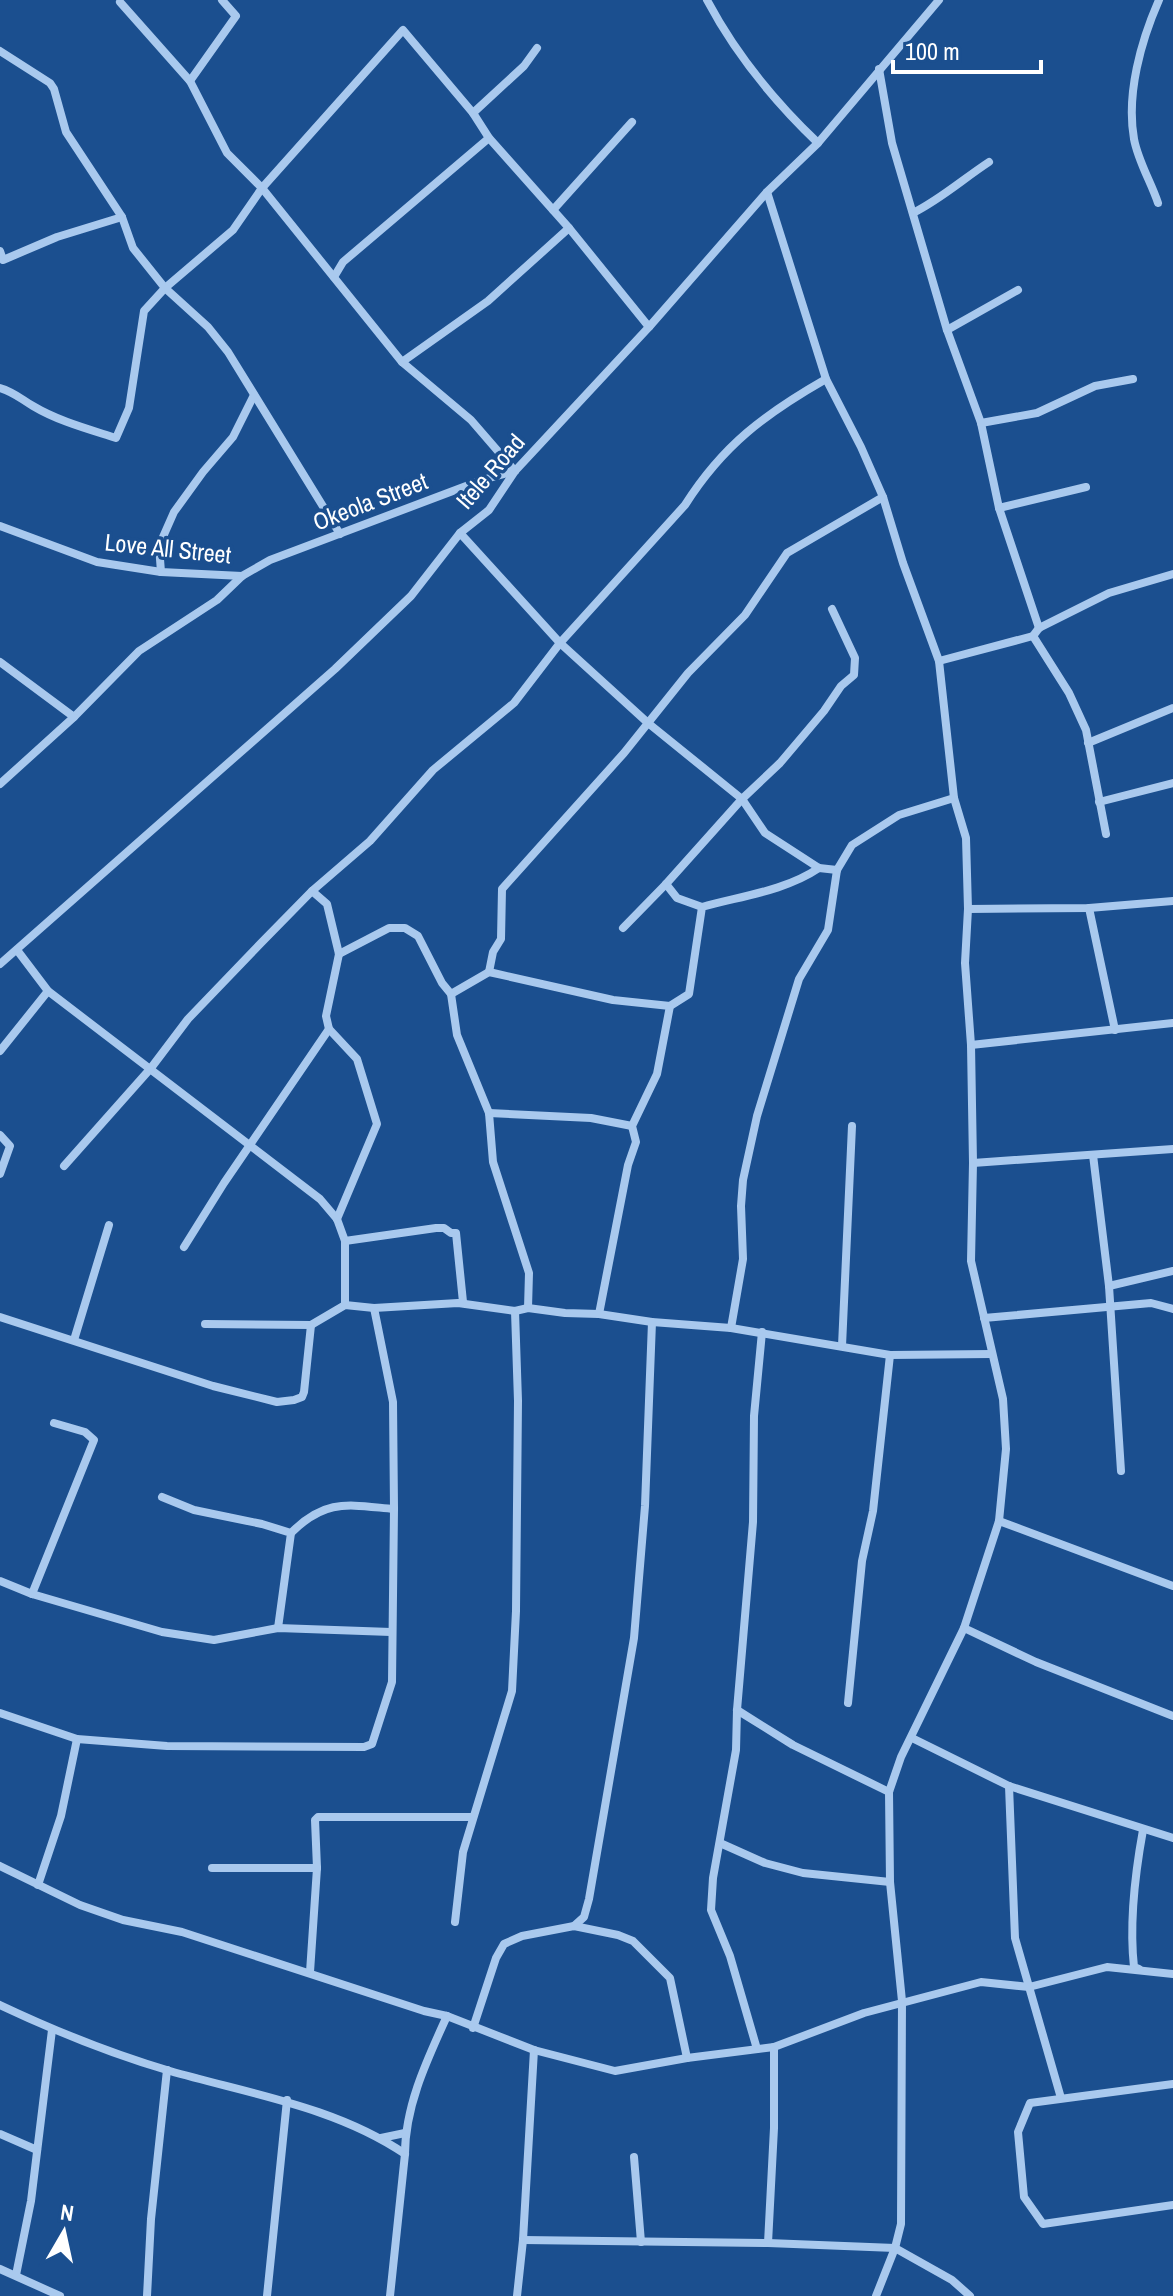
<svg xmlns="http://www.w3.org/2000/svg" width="1173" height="2296" font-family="'Archivo Narrow',sans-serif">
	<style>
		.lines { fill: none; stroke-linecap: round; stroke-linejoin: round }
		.street { stroke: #a9c9ee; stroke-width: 8 }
		.labels { text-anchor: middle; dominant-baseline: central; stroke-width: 7; stroke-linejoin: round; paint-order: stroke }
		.street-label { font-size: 24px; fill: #fff; stroke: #1b4f8f }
	</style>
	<rect width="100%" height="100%" fill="#1b4f8f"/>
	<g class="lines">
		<g class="street">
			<path d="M707 0C735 53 775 102 818 143"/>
			<path d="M0 51 50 83 54 89 66 132 122 217 133 248 165 288 144 311 129 408 116 438C88 429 58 421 33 406 21 399 14 392 0 388"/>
			<polyline points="879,69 892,143 947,330 981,423 999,508 1039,628"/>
			<polyline points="190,81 236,16 222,0"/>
			<polyline points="473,113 524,66 537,48"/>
			<polyline points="767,192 826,379 861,447 883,497 903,563 939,661 954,798 966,838 968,909 965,963 971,1045 973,1163 971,1261 1003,1399 1006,1449 999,1521 964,1628 901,1757 889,1792 890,1882 902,2001 901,2224 895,2248 876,2296"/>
			<path d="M1158 203C1151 182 1138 161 1134 139 1126 94 1141 41 1159 0"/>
			<polyline points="553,210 632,122"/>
			<path d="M913 213C941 199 963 179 989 162"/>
			<polyline points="0,251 3,260 57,237 122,217"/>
			<polyline points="334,277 343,262 489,138"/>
			<polyline points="947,330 1018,290"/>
			<polyline points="402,362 488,301 569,228"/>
			<polyline points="981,423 1037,413 1095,386 1133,379"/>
			<polyline points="999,508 1086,487"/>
			<polyline points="0,526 97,562 161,572 242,576"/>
			<polyline points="460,533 560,643 648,723 742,799 765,833 819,868 837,870"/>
			<polyline points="340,534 228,352 208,327 165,288 233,230 262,188 403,30 473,113 489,138 569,228 649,327"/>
			<polyline points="161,572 159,546 174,512 203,472 233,437 254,395"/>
			<polyline points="1033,636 1069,693 1086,730 1106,834"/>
			<polyline points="939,661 1033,636 1039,628 1109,593 1173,574"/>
			<polyline points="0,662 74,717 139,651 217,600 242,576 270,560 482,480 515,471 471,420 402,362 262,188 227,153 190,81 120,2"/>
			<polyline points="1088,743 1173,708"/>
			<polyline points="0,784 74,717"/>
			<polyline points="1099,802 1173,783"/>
			<polyline points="666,884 677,898 702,907"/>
			<polyline points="1089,908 1115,1030"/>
			<polyline points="968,909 1089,908 1173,901"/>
			<polyline points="623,928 666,884 742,799 780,763 824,711 841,686 854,675 855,658 832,609"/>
			<polyline points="17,950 48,991 320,1199 337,1219 345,1241 345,1305"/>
			<polyline points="339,954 389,928 405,928 418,936 442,983 451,994 457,1035 489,1113 493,1162 529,1273 528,1308"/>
			<polyline points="0,964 335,669 411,596 460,533 489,510 515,471 649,327 767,192 818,143 939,0"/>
			<polyline points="489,972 493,952 501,939 502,889 624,753 688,673 745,615 787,553 883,497"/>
			<polyline points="451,994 489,972 613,1000 670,1006"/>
			<polyline points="329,1029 357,1059 377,1124 337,1219"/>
			<polyline points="971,1045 1173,1023"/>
			<polyline points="0,1051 48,991"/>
			<polyline points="489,1113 591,1118 632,1126"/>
			<polyline points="0,1135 10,1146 0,1174"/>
			<polyline points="1093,1155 1109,1286"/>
			<polyline points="973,1163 1173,1149"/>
			<path d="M64 1166 151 1068 188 1019 261 943 312 891 370 841 433 770 514 703 560 643 685 505C723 445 765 414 826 379"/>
			<polyline points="345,1241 436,1228 444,1228 451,1233 456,1233 463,1302 460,1303"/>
			<polyline points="184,1247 224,1183 329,1029 326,1016 339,954 327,904 312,891"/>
			<path d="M599 1314 628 1165 636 1142 632 1126 657 1074 670 1006 689 994 702 907C741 896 785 891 819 868"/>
			<polyline points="0,1317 213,1386 277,1402 294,1400 302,1397 304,1392 311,1325"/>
			<polyline points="984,1318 1151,1303 1173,1309"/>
			<polyline points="205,1324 311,1325 345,1305 374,1308 458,1303 515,1311 528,1308 565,1313 599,1314 652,1322 731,1328 890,1355 992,1354"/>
			<polyline points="731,1328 743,1259 741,1206 743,1180 757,1116 799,979 828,930 837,870 852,845 899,815 954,798"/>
			<polyline points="74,1340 109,1225"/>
			<polyline points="842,1346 852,1126"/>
			<polyline points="1121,1471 1109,1286 1173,1271"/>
			<polyline points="162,1497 194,1510 262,1524 291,1533 278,1628"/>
			<polyline points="999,1521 1173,1586"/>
			<path d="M291 1533C326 1498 348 1505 394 1509"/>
			<polyline points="0,1581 32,1594 162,1632 214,1640 278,1628 391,1632"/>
			<polyline points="32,1594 94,1440 85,1432 54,1423"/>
			<polyline points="964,1628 1036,1662 1173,1716"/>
			<polyline points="848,1703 862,1561 873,1511 890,1355"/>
			<polyline points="737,1710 793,1745 889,1792"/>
			<polyline points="0,1713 77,1739 167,1746 364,1747 372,1744 392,1682 394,1509 393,1402 374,1308"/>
			<polyline points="912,1738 1009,1786 1173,1838"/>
			<polyline points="1009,1786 1015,1938 1061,2098"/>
			<polyline points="720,1843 765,1863 803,1873 890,1882"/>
			<polyline points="0,1866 80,1905 123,1920 182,1932 424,2011 447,2016 534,2050 615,2071 687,2058 774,2047 864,2013 981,1982 1029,1987 1107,1967 1173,1974"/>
			<polyline points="212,1868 317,1868"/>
			<polyline points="38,1885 61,1816 77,1739"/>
			<polyline points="455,1922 463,1852 512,1691 516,1611 518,1401 515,1311"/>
			<polyline points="574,1926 584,1917 589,1899 634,1638 645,1506 652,1322"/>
			<path d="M1139 1969 1134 1967C1129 1923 1135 1874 1143 1830"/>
			<polyline points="310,1972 317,1868 315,1820 318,1817 473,1817"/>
			<path d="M0 2005C55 2031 112 2054 170 2071 250 2094 336 2107 405 2154"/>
			<polyline points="473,2028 496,1958 504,1944 522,1936 574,1926 618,1935 633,1941 670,1978 687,2058"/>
			<polyline points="757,2049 730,1956 711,1910 713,1878 736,1750 737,1710 753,1522 754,1416 762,1332"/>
			<polyline points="1173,2084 1030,2103 1018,2132 1024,2197 1043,2224 1173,2205"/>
			<polyline points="0,2134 37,2150"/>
			<polyline points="381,2138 405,2133"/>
			<polyline points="634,2157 641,2242"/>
			<polyline points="523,2240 768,2243 895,2248 952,2280 970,2296"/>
			<polyline points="768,2243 774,2128 774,2047"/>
			<polyline points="0,2269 60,2296"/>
			<polyline points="16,2275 31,2201 52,2030"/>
			<polyline points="147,2296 151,2219 167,2070"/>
			<polyline points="267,2296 287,2100"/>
			<path d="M390 2296 405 2154C405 2106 427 2060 447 2016"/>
			<polyline points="517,2296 523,2240 534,2050"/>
		</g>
	</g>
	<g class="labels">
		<g class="street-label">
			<text transform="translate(490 471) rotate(-49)">Itele Road</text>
			<text transform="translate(370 501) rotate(-21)">Okeola Street</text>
			<text transform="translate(168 548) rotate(6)">Love All Street</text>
		</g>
	</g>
	<g transform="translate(64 2232) rotate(9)" stroke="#1b4f8f" stroke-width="6" paint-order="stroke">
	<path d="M0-6L14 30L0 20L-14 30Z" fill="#ffffff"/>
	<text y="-12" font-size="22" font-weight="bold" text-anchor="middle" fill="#ffffff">N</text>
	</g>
	<path d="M893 60v12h148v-12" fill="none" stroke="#ffffff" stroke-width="4"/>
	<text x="905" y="60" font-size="24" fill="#ffffff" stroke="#1b4f8f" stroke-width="6" paint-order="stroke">100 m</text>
</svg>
